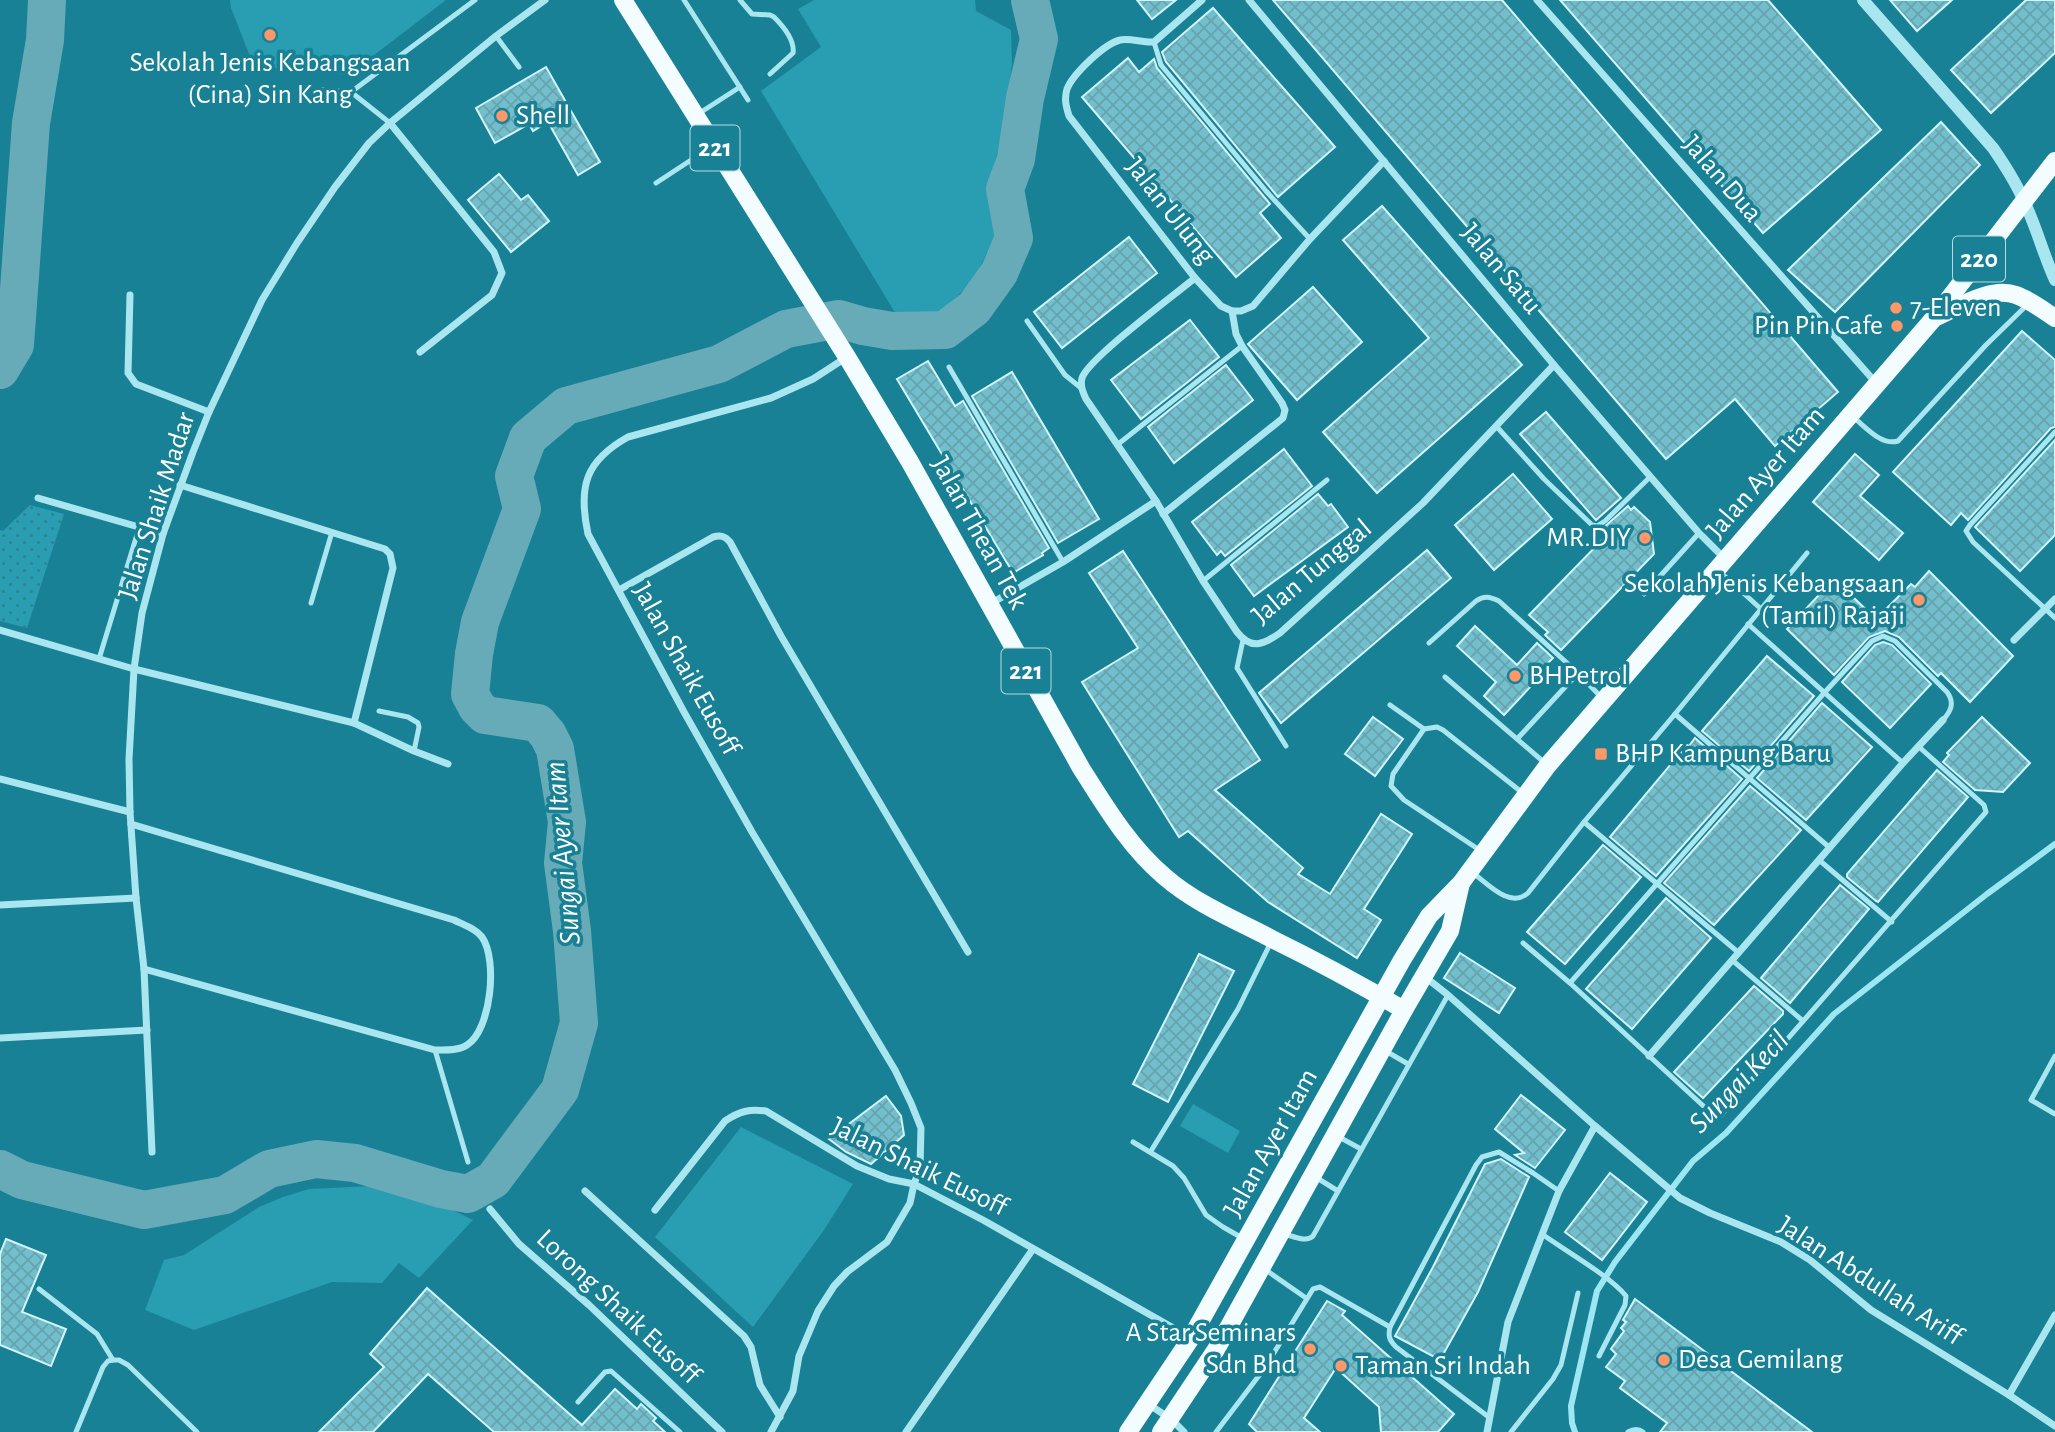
<svg xmlns="http://www.w3.org/2000/svg" width="2055" height="1432" font-family="'Alegreya Sans',sans-serif">
	<style>
		.grass { fill: #299db1 }
		.park { fill: url(#park-dots) }
		.lines { fill: none; stroke-linecap: round; stroke-linejoin: round }
		.stream { stroke: #9de7f2; stroke-width: 6 }
		.river { stroke: #68abb8; stroke-width: 38 }
		.building { fill: url(#building-cross-hatch); stroke: #d1f5fb; stroke-width: 2 }
		.service { stroke: #aae6f0; stroke-width: 5 }
		.minor { stroke: #aae6f0; stroke-width: 7 }
		.tertiary { stroke: #aae6f0; stroke-width: 12 }
		.primary { stroke: #f3fdff; stroke-width: 18 }
		.poi-dot { fill: #ff9769; stroke: #198195; stroke-width: 2.5 }
		.labels { text-anchor: middle; dominant-baseline: central; stroke-width: 7; stroke-linejoin: round; paint-order: stroke }
		.shield { fill: #198195; stroke: #bad9df; stroke-width: 2 }
		.shield-label { font-size: 26px; font-weight: bold; fill: #fff }
		.poi-label { font-size: 28px; fill: #fff; stroke: #198195; text-anchor: start }
		.street-label { font-size: 28px; fill: #fff; stroke: #198195 }
		.water-label { font-size: 30px; font-style: italic; fill: #fff; stroke: #198195 }
	</style>
	<defs>
		<pattern id="park-dots" width="8" height="8" patternUnits="userSpaceOnUse" patternTransform="scale(1.75)"><rect width="8" height="8" fill="#299db1"/><path d="M2 2h.1M6 6h.1" fill="none" stroke="#35818e" stroke-width="1.8" stroke-linecap="round"/></pattern>
		<pattern id="building-cross-hatch" width="8" height="8" patternUnits="userSpaceOnUse" patternTransform="scale(1.75)"><rect width="8" height="8" fill="#71bfcd"/><path d="M0 0l8 8M0 8l8-8" fill="none" stroke="#68a2ad"/></pattern>
	</defs>
	<rect width="100%" height="100%" fill="#198195"/>
	<g class="grass">
		<polygon points="230,0 446,0 348,75 274,68 251,59 231,8"/>
		<polygon points="814,0 975,0 976,11 1011,30 1012,64 1002,139 986,189 997,232 979,269 964,290 938,315 897,316 761,91 821,47 798,9"/>
		<polygon points="1193,1104 1240,1131 1228,1153 1180,1126"/>
		<polygon points="741,1127 853,1184 824,1230 753,1327 655,1237"/>
		<polygon points="371,1186 430,1199 473,1220 419,1278 399,1263 382,1283 332,1282 194,1330 145,1310 164,1260 184,1255 259,1207 283,1197 309,1189"/>
	</g>
	<polygon class="park" points="30,505 64,514 27,628 0,621 0,530 3,531"/>
	<g class="lines">
		<polyline class="stream" points="1575,1432 1572,1423 1571,1406 1597,1291 1615,1262 1693,1161 1726,1133 1834,1014 1987,894 2055,844"/>
		<g class="river">
			<polyline points="0,370 15,345 31,123 45,40 47,0"/>
			<polyline points="0,1169 22,1180 144,1210 225,1195 269,1169 316,1159 355,1163 441,1189 468,1194 493,1180 560,1090 579,1023 572,931 563,863 567,822 555,749 548,735 538,723 485,715 477,707 470,694 474,654 480,622 522,509 514,476 528,438 566,406 719,364 786,329 839,319 863,326 892,331 945,330 974,308 999,273 1014,238 1005,189 1016,159 1025,98 1039,39 1030,0"/>
		</g>
	</g>
	<g class="building">
		<polygon points="1137,0 1176,0 1152,19"/>
		<polygon points="1273,0 1502,0 1838,392 1775,446 1735,399 1666,459"/>
		<polygon points="1560,0 1768,0 1881,130 1763,233"/>
		<polygon points="1890,0 1952,0 1917,31"/>
		<polygon points="2026,0 2055,0 2055,53 1991,113 1951,70"/>
		<polygon points="1213,8 1335,147 1278,197 1166,62 1162,52"/>
		<polygon points="1128,58 1139,72 1154,59 1157,68 1270,204 1260,213 1281,238 1236,277 1082,97"/>
		<polygon points="546,67 600,162 578,175 548,122 533,131 529,124 495,143 476,108"/>
		<polygon points="1941,122 1980,165 1835,312 1788,270"/>
		<polygon points="499,174 521,200 528,195 549,221 511,252 468,200"/>
		<polygon points="1382,206 1522,365 1377,493 1323,432 1429,338 1343,240"/>
		<polygon points="1129,237 1157,273 1062,348 1034,312"/>
		<polygon points="1313,287 1362,342 1297,400 1248,344"/>
		<polygon points="1190,320 1219,357 1141,419 1111,380"/>
		<polygon points="2022,331 2055,360 2055,427 2051,428 1968,520 1961,513 1951,525 1893,472"/>
		<polygon points="928,361 955,406 963,401 1049,548 1042,553 1043,555 1013,573 897,379"/>
		<polygon points="1226,365 1253,400 1174,463 1148,427"/>
		<polygon points="1012,372 1099,519 1058,543 972,396"/>
		<polygon points="1546,412 1621,498 1596,520 1520,434"/>
		<polygon points="2055,440 2055,535 2020,571 1975,527"/>
		<polygon points="1284,449 1312,486 1225,556 1221,551 1217,555 1192,522"/>
		<polygon points="1855,454 1879,475 1860,496 1903,533 1879,560 1813,502"/>
		<polygon points="1513,474 1552,519 1494,570 1455,525"/>
		<polygon points="1318,494 1328,506 1331,504 1348,527 1254,596 1231,565"/>
		<polygon points="1628,506 1631,510 1634,507 1650,522 1654,554 1561,650 1545,635 1548,632 1529,615 1608,534 1603,528"/>
		<polygon points="1427,550 1451,578 1281,723 1259,693"/>
		<polygon points="1123,551 1260,760 1215,790 1303,868 1298,874 1330,894 1381,814 1412,834 1364,909 1381,920 1357,958 1268,902 1188,831 1179,837 1082,682 1138,648 1089,573"/>
		<polygon points="1929,571 2013,656 1970,702 1941,673 1938,676 1899,637 1885,631 1869,637 1834,675 1787,629 1834,579 1876,619 1911,584 1915,587"/>
		<polygon points="1475,626 1517,665 1537,643 1553,658 1545,666 1547,669 1504,715 1484,696 1496,682 1457,646"/>
		<polygon points="1883,642 1892,645 1931,684 1890,728 1842,682 1875,645"/>
		<polygon points="1767,656 1814,696 1749,771 1702,731"/>
		<polygon points="1822,703 1872,747 1806,820 1757,778"/>
		<polygon points="1373,717 1403,739 1375,776 1345,754"/>
		<polygon points="1982,717 2030,763 2003,792 1975,790 1943,762 1949,755 1947,753"/>
		<polygon points="1695,738 1742,779 1656,876 1610,837 1687,745 1689,746"/>
		<polygon points="1937,770 1968,797 1878,902 1876,901 1847,877 1847,874"/>
		<polygon points="1750,786 1801,830 1714,925 1664,883"/>
		<polygon points="1603,845 1641,877 1565,964 1527,932"/>
		<polygon points="1840,885 1869,909 1790,1003 1761,978"/>
		<polygon points="1666,898 1711,938 1632,1029 1586,989"/>
		<polygon points="1460,953 1515,988 1499,1013 1444,978"/>
		<polygon points="1199,954 1234,971 1168,1102 1133,1084"/>
		<polygon points="1754,986 1783,1011 1783,1014 1703,1098 1674,1072"/>
		<polygon points="1521,1095 1565,1130 1535,1168 1515,1155 1524,1153 1495,1129"/>
		<polygon points="886,1096 901,1116 904,1135 871,1164 846,1152 829,1139"/>
		<polygon points="1501,1159 1529,1177 1478,1292 1440,1360 1395,1336 1433,1267 1485,1164"/>
		<polygon points="1610,1173 1647,1202 1602,1260 1565,1232"/>
		<polygon points="6,1239 46,1255 22,1312 66,1329 51,1366 0,1345 0,1254"/>
		<polygon points="427,1288 582,1425 615,1389 637,1409 641,1404 656,1418 653,1421 665,1432 494,1432 428,1374 373,1432 319,1432 384,1367 370,1354"/>
		<polygon points="1635,1299 1812,1432 1660,1432 1667,1423 1620,1388 1625,1381 1606,1367 1616,1354 1611,1349 1624,1331 1621,1328 1626,1322 1623,1320"/>
		<polygon points="1327,1301 1345,1311 1342,1315 1454,1414 1438,1432 1381,1432 1379,1407 1336,1368 1304,1418 1320,1432 1257,1432 1249,1424"/>
	</g>
	<g class="lines">
		<g class="service">
			<polyline points="684,0 748,100"/>
			<path d="M740 0 752 14 770 15 774 17C783 26 795 40 793 53L770 74"/>
			<polyline points="496,36 519,67"/>
			<polyline points="1154,42 1161,65 1266,191 1310,239"/>
			<polyline points="322,90 351,92"/>
			<polyline points="698,114 740,87"/>
			<polyline points="390,123 351,92 475,0"/>
			<polyline points="656,183 711,147"/>
			<polyline points="1027,321 1065,375 1081,388"/>
			<polyline points="949,367 1063,562"/>
			<path d="M1853 417C1866 427 1881 446 1898 441L1986 345 2028 304"/>
			<polyline points="1497,427 1544,479 1592,525 1597,526 1605,521 1650,477"/>
			<polyline points="2055,432 1970,525 1966,531 1973,542 2055,618"/>
			<polyline points="1117,445 1242,346"/>
			<polyline points="1719,571 1761,609"/>
			<polyline points="1203,581 1327,480"/>
			<polyline points="1644,594 1699,533"/>
			<polyline points="311,603 332,532"/>
			<polyline points="1748,624 1903,763"/>
			<polyline points="1243,640 1237,668 1286,746"/>
			<path d="M1429 643 1476 601C1485 595 1490 597 1499 601L1578 673"/>
			<polyline points="99,659 139,528"/>
			<polyline points="1445,677 1546,764"/>
			<polyline points="1390,705 1424,729 1437,727 1443,730 1524,794"/>
			<polyline points="379,711 408,717 418,723 419,727 414,751"/>
			<polyline points="1675,714 1830,848"/>
			<polyline points="1424,729 1393,774 1391,786 1404,800 1481,851"/>
			<polyline points="1518,738 1578,673 1602,698"/>
			<polyline points="1584,822 1739,953"/>
			<polyline points="1819,860 1892,922"/>
			<path d="M1473 873C1488 884 1510 909 1528 893L1584 822 1675 714 1807 553"/>
			<polyline points="1523,943 1570,983 1711,1113 1721,1115 1986,812 1984,805 1918,746"/>
			<polyline points="1732,960 1803,1021"/>
			<path d="M1570 983 1825 692 1872 641 1883 636 1895 641 1947 692C1955 703 1951 711 1943 720"/>
			<polyline points="435,1050 468,1162"/>
			<polyline points="1384,1050 1408,1064"/>
			<polyline points="2055,1056 2031,1100 2055,1114"/>
			<polyline points="1339,1137 1361,1149"/>
			<polyline points="1133,1142 1173,1166 1184,1178 1206,1215 1223,1227 1244,1239"/>
			<polyline points="1151,1151 1238,1009 1271,942"/>
			<polyline points="1317,1178 1338,1191"/>
			<path d="M1284 1234C1293 1236 1306 1243 1313 1236L1448 995"/>
			<path d="M1542 1234C1564 1250 1610 1276 1626 1296L1625 1305 1599 1356"/>
			<polyline points="1263,1268 1306,1298"/>
			<polyline points="39,1289 97,1334 113,1360 119,1360 128,1365 197,1432"/>
			<polyline points="578,1402 605,1372 611,1371 680,1432"/>
			<path d="M1490 1418 1396 1347C1389 1340 1388 1336 1390 1327L1476 1165 1482 1157 1499 1152 1533 1173 1559 1191"/>
			<polyline points="76,1432 103,1367 108,1361 113,1360"/>
			<polyline points="1216,1432 1264,1369 1313,1289 1320,1287 1390,1327"/>
			<polyline points="1511,1432 1553,1379 1561,1365 1578,1293"/>
			<path d="M1628 1432C1633 1429 1638 1428 1643 1432"/>
		</g>
		<g class="minor">
			<path d="M1202 0 1154 42C1143 43 1131 38 1120 40 1104 44 1073 74 1067 89 1064 99 1066 106 1069 116L1195 278 1221 306 1232 311H1241L1253 306 1310 239 1384 161"/>
			<polyline points="1249,0 1554,365 1699,533 1725,559"/>
			<polyline points="1537,0 1877,384"/>
			<polyline points="390,123 494,252 502,273 492,295 420,352"/>
			<path d="M1195 278C1174 295 1088 359 1082 378 1080 386 1083 392 1086 399L1156 501 1203 581 1237 632C1251 650 1263 645 1280 633L1423 503 1554 365"/>
			<polyline points="130,295 128,373 136,384 209,412"/>
			<polyline points="180,485 385,549 390,554 393,568 354,723"/>
			<polyline points="38,498 163,534"/>
			<polyline points="1163,514 1283,418 1285,410 1282,403 1242,346 1236,334 1232,311"/>
			<path d="M619 590 713 537C721 535 725 536 730 542L781 636 968 952"/>
			<polyline points="990,604 1063,562 1156,501"/>
			<polyline points="0,630 134,669 354,723 414,751 448,764"/>
			<polyline points="2014,640 2055,599"/>
			<polyline points="0,779 130,812"/>
			<path d="M131 824 454 920C464 925 475 928 482 937 498 960 491 1030 467 1045 458 1051 445 1050 435 1050L144 969"/>
			<polyline points="0,905 136,898"/>
			<polyline points="1424,976 1448,995 1595,1126 1680,1198 1710,1213 1781,1242 1810,1260 1871,1310 2009,1395 2055,1426"/>
			<polyline points="0,1038 147,1030"/>
			<polyline points="1649,1056 1903,763 1943,720"/>
			<polyline points="152,1152 144,969 136,898 130,812 129,759 134,669 142,613 163,534 193,452 209,412 262,300 297,243 335,187 369,143 390,123 496,36 545,0"/>
			<polyline points="585,1191 744,1336 751,1347 760,1385 780,1417"/>
			<polyline points="490,1209 519,1244 589,1305 722,1432"/>
			<path d="M655 1210 725 1121C740 1111 749 1109 766 1111L857 1166 889 1179 914 1184 983 1220 1191 1338"/>
			<polyline points="2009,1395 2055,1315"/>
			<polyline points="1148,1404 1171,1419 1184,1432"/>
			<path d="M771 1432 793 1391 799 1356 818 1311 834 1286 847 1272 887 1242 910 1203 914 1184 920 1168 921 1128 911 1103 895 1070 752 832 684 712 588 534C578 487 585 461 628 437L771 398 813 379 847 357"/>
			<polyline points="906,1432 1033,1249"/>
			<polyline points="1487,1432 1508,1322 1559,1191 1595,1126"/>
		</g>
		<path class="tertiary" d="M1863 0 1993 148C2004 164 2015 181 2023 199 2036 225 2043 254 2055 280"/>
		<g class="primary">
			<path d="M623 0 847 357 910 462 1081 768C1105 806 1130 848 1165 877 1196 904 1236 920 1272 939 1317 961 1361 985 1404 1010"/>
			<path d="M1936 317C1959 307 1991 286 2016 295 2030 300 2043 310 2055 318"/>
			<polyline points="1128,1432 1191,1338 1402,960 1429,916 1461,883 1548,765 1934,318 2055,161"/>
			<polyline points="1161,1432 1217,1348 1404,1010 1450,931 1461,883"/>
		</g>
	</g>
	<g class="poi-dot">
		<circle cx="270" cy="35" r="7"/>
		<circle cx="502" cy="116" r="7"/>
		<circle cx="1896" cy="308" r="7"/>
		<circle cx="1897" cy="326" r="7"/>
		<circle cx="1645" cy="538" r="7"/>
		<circle cx="1919" cy="600" r="7"/>
		<circle cx="1515" cy="676" r="7"/>
		<rect x="1594" y="747" width="14" height="14" rx="3.5"/>
		<circle cx="1310" cy="1349" r="7"/>
		<circle cx="1664" cy="1360" r="7"/>
		<circle cx="1341" cy="1366" r="7"/>
	</g>
	<g class="labels">
		<g class="shield">
			<rect x="690.5" y="125.5" width="49" height="45" rx="5"/>
			<rect x="1953" y="236.5" width="52" height="45" rx="5"/>
			<rect x="1001.5" y="648.5" width="49" height="45" rx="5"/>
		</g>
		<g class="shield-label">
			<text x="715" y="148">221</text>
			<text x="1979" y="259">220</text>
			<text x="1026" y="671">221</text>
		</g>
		<g class="poi-label">
			<text x="270" y="63" text-anchor="middle">Sekolah Jenis Kebangsaan<tspan x="270" dy="32">(Cina) Sin Kang</tspan></text>
			<text x="516" y="116">Shell</text>
			<text x="1910" y="308">7-Eleven</text>
			<text x="1883" y="326" text-anchor="end">Pin Pin Cafe</text>
			<text x="1631" y="538" text-anchor="end">MR.DIY</text>
			<text x="1905" y="584" text-anchor="end">Sekolah Jenis Kebangsaan<tspan x="1905" dy="32">(Tamil) Rajaji</tspan></text>
			<text x="1529" y="676">BHPetrol</text>
			<text x="1615" y="754">BHP Kampung Baru</text>
			<text x="1296" y="1333" text-anchor="end">A Star Seminars<tspan x="1296" dy="32">Sdn Bhd</tspan></text>
			<text x="1678" y="1360">Desa Gemilang</text>
			<text x="1355" y="1366">Taman Sri Indah</text>
		</g>
		<g class="street-label">
			<text transform="translate(1722 179) rotate(49)">Jalan Dua</text>
			<text transform="translate(1170 211) rotate(52)">Jalan Ulung</text>
			<text transform="translate(1501 269) rotate(50)">Jalan Satu</text>
			<text transform="translate(1766 473) rotate(-49)">Jalan Ayer Itam</text>
			<text transform="translate(157 506) rotate(-72)">Jalan Shaik Madar</text>
			<text transform="translate(979 533) rotate(61)">Jalan Thean Tek</text>
			<text transform="translate(1312 572) rotate(-40)">Jalan Tunggal</text>
			<text transform="translate(686 669) rotate(61)">Jalan Shaik Eusoff</text>
			<text transform="translate(1271 1143) rotate(-61)">Jalan Ayer Itam</text>
			<text transform="translate(919 1167) rotate(26)">Jalan Shaik Eusoff</text>
			<text transform="translate(1870 1281) rotate(33)">Jalan Abdullah Ariff</text>
			<text transform="translate(618 1307) rotate(43)">Lorong Shaik Eusoff</text>
		</g>
		<g class="water-label">
			<text transform="translate(563 853) rotate(-95)">Sungai Ayer Itam</text>
			<text transform="translate(1739 1082) rotate(-46)">Sungai Kecil</text>
		</g>
	</g>
</svg>
